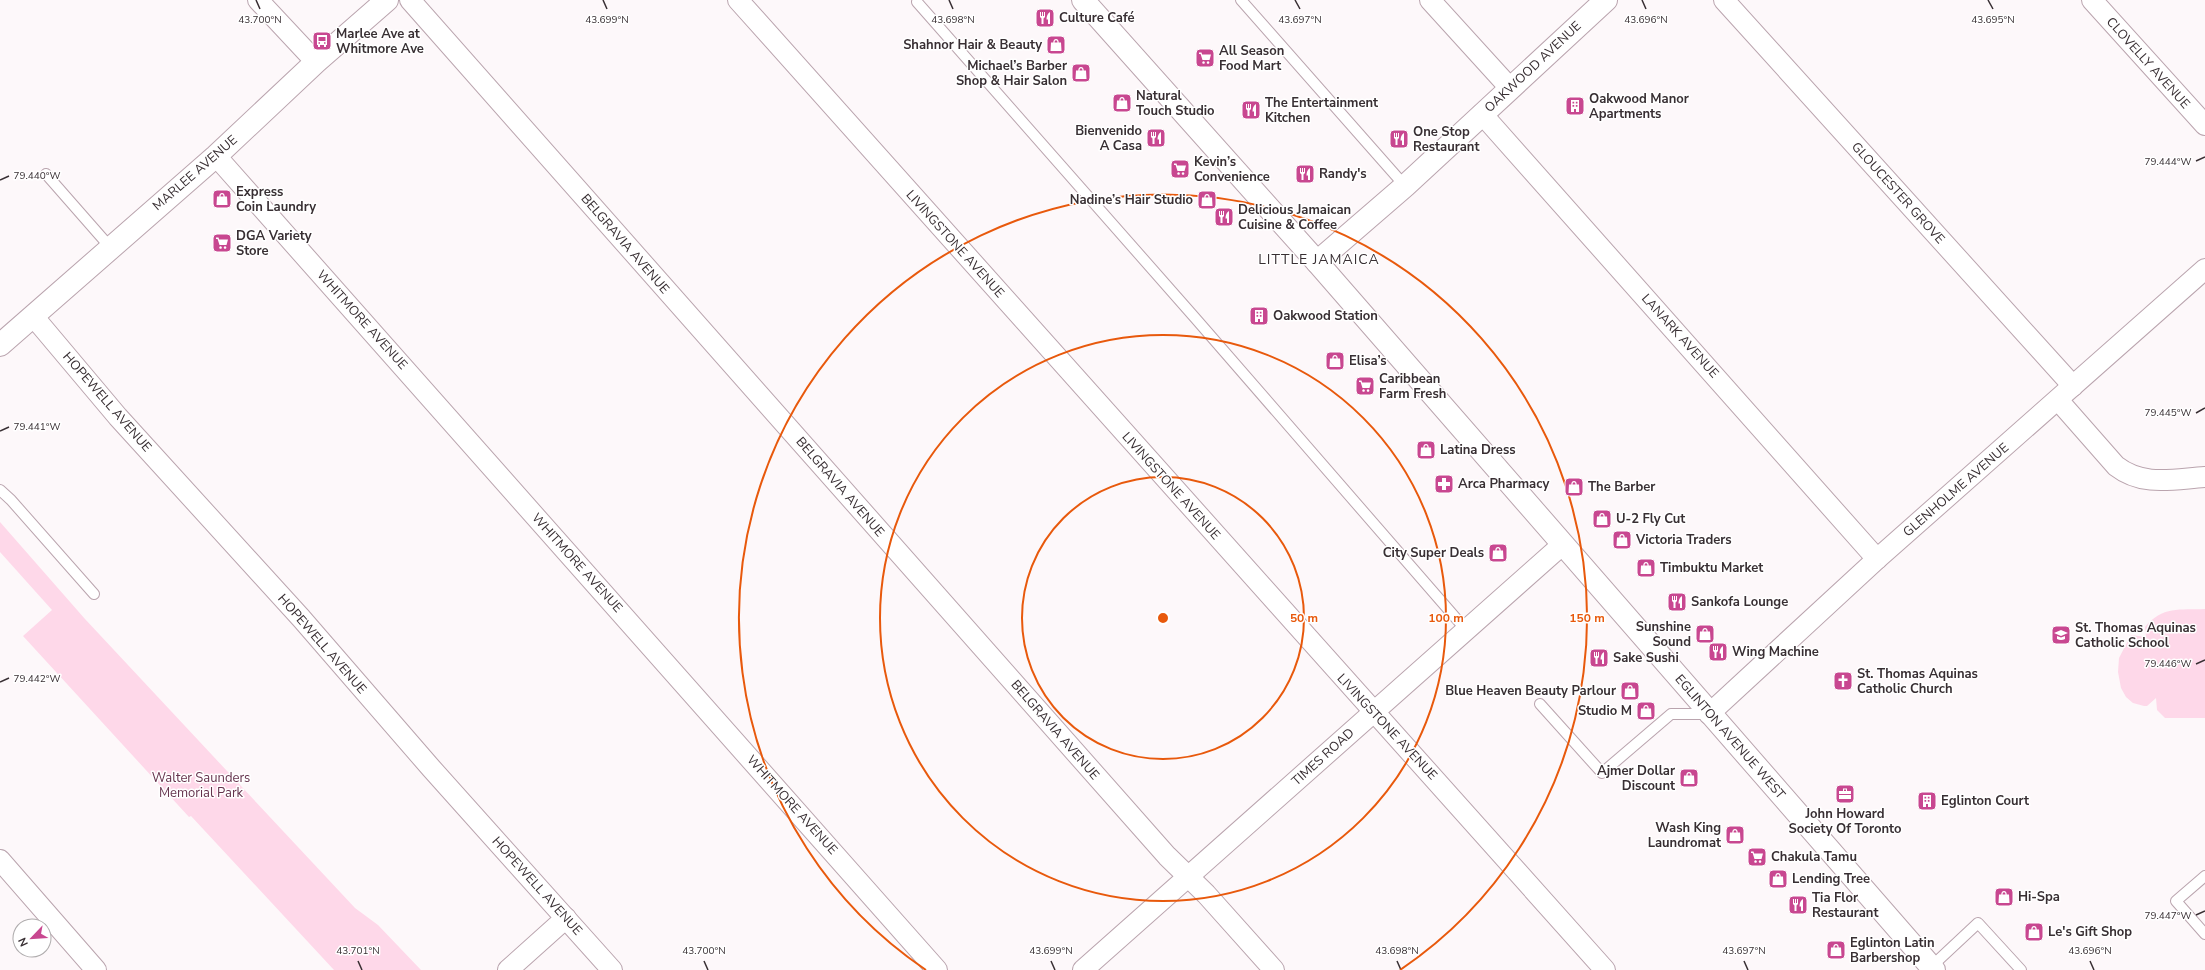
<svg xmlns="http://www.w3.org/2000/svg" width="2205" height="970" font-family="'Nunito Sans',sans-serif">
	<style>
		.green { fill: #fed8e9 }
		.lines { fill: none; stroke-linecap: round; stroke-linejoin: round }
		.service-casing { stroke: #baa4ae; stroke-width: 12 }
		.minor-casing { stroke: #baa4ae; stroke-width: 22 }
		.tertiary-casing { stroke: #baa4ae; stroke-width: 24 }
		.primary-casing { stroke: #baa4ae; stroke-width: 24 }
		.service { stroke: #fff; stroke-width: 10 }
		.minor { stroke: #fff; stroke-width: 20 }
		.tertiary { stroke: #fff; stroke-width: 22 }
		.primary { stroke: #fff; stroke-width: 22 }
		.ticks { fill: none; stroke: #382f33; stroke-width: 1.5 }
		.ring { fill: none; stroke: #e8590c; stroke-width: 2 }
		.labels { text-anchor: middle; dominant-baseline: central; stroke-width: 3; stroke-linejoin: round; paint-order: stroke }
		.poi-label { font-size: 13px; font-weight: bold; fill: #382f33; stroke: #fff; text-anchor: start }
		.street-label { font-size: 13px; fill: #382f33; stroke: #fff }
		.park-label { font-size: 13px; fill: #65334d; stroke: #fff }
		.neighbourhood-label { font-size: 14px; letter-spacing: 1px; fill: #382f33; stroke: #fff }
		.ticks-label { font-size: 10px; text-anchor: middle; fill: #382f33; stroke: #fff; stroke-width: 3; stroke-linejoin: round; paint-order: stroke }
		.centre { fill: #e8590c; stroke: #fff; stroke-width: 2 }
		.ring-label { font-size: 12px; text-anchor: middle; font-weight: bold; fill: #e8590c; stroke: #fff; stroke-width: 3; stroke-linejoin: round; paint-order: stroke }
	</style>
	<rect width="100%" height="100%" fill="#fdf8fa"/>
	<g class="green">
		<polygon points="0,522 85,619 355,908 378,925 421,970 334,970 191,816 189,817 23,636 52,610 0,552"/>
		<path d="M2205 609V718H2165L2157 710 2156 698 2147 706H2144L2133 703 2126 697 2121 688 2118 672 2119 658 2131 635 2146 637 2145 627C2162 606 2180 610 2205 609Z"/>
	</g>
	<g class="lines">
		<g class="service-casing">
			<g id="service">
				<polyline points="1241,0 1405,186"/>
				<polyline points="917,2 1196,319 1467,631"/>
				<polyline points="46,174 110,247"/>
				<polyline points="0,490 11,500 94,594"/>
				<polyline points="1540,704 1602,773 1671,714 1708,714"/>
				<polyline points="2205,876 2176,901 2205,934"/>
				<polyline points="1931,967 1978,923 2021,970"/>
			</g>
		</g>
		<g class="minor-casing">
			<g id="minor">
				<polyline points="258,0 316,62"/>
				<polyline points="410,0 1167,856 1206,894 1274,970"/>
				<polyline points="738,0 1605,970"/>
				<polyline points="1430,0 1510,88"/>
				<polyline points="1724,0 2073,386"/>
				<polyline points="2092,0 2205,125"/>
				<polyline points="1482,114 1877,559"/>
				<polyline points="216,156 937,970"/>
				<polyline points="33,316 118,417 301,618 431,768 612,970"/>
				<path d="M2058 400 2116 466C2143 487 2173 479 2205 477"/>
				<polyline points="1709,714 1877,559 2205,269"/>
				<polyline points="0,860 96,970"/>
				<polyline points="508,970 566,918"/>
				<polyline points="1083,970 1562,545"/>
			</g>
		</g>
		<g class="tertiary-casing">
			<g id="tertiary">
				<polyline points="1317,262 1405,186 1606,0"/>
				<polyline points="0,345 216,156 316,62 387,0"/>
			</g>
		</g>
		<g class="primary-casing">
			<polyline id="primary" points="1083,0 1317,262 1934,970"/>
		</g>
		<use href="#service" class="service"/>
		<use href="#minor" class="minor"/>
		<use href="#tertiary" class="tertiary"/>
		<use href="#primary" class="primary"/>
	</g>
	<path class="ticks" d="M256 0 260 9M603 0 607 9M949 0 953 9M1295 0 1300 9M1642 0 1646 9M1988 0 1993 9M2196 161 2205 157M0 180 9 176M2196 413 2205 408M0 431 9 427M2196 664 2205 660M0 682 9 678M2196 915 2205 911M358 961 362 970M704 961 708 970M1051 961 1055 970M1397 961 1401 970M1744 961 1748 970M2090 961 2094 970"/>
	<g class="ring">
		<circle cx="1163" cy="618" r="141"/>
		<circle cx="1163" cy="618" r="283"/>
		<path d="M926 970A424 424 0 1 1 1400 970"/>
	</g>
	<defs>
		<g id="restaurant-square" transform="scale(1)"><rect x="-9" y="-9" width="18" height="18" rx="4" fill="#c84790" stroke="#fff"/><path d="M-5-6h1v4h1v-4h1v4h1v-4h1v5L-1.5 .5V6h-2V.5L-5-1ZM5-6V6H3V1.5H1.5Q1.5-4 5-6Z" fill="#fff"/></g>
		<g id="bus-square" transform="scale(1)"><rect x="-9" y="-9" width="18" height="18" rx="4" fill="#c84790" stroke="#fff"/><path d="M-5-6H5V4H4V6H2V4H-2V6H-4V4H-5ZM-3.5-4V0h7V-4ZM-3.5 1.2v1.5H-2V1.2ZM2 1.2v1.5H3.5V1.2Z" fill="#fff"/></g>
		<g id="shop-square" transform="scale(1)"><rect x="-9" y="-9" width="18" height="18" rx="4" fill="#c84790" stroke="#fff"/><path d="M-5-2.5h2.3a2.7 3.5 0 0 1 5.4 0H5L5.5 6h-11ZM-1.5-2.5h3a1.5 2.3 0 0 0-3 0Z" fill="#fff"/></g>
		<g id="supermarket-square" transform="scale(1)"><rect x="-9" y="-9" width="18" height="18" rx="4" fill="#c84790" stroke="#fff"/><path d="M-6-5.5h2.5l.6 2H6L4.5 2H-2.5L-4.4-4H-6ZM-1.5 3.2a1.3 1.3 0 1 0 .1 0ZM3 3.2a1.3 1.3 0 1 0 .1 0Z" fill="#fff"/></g>
		<g id="building-square" transform="scale(1)"><rect x="-9" y="-9" width="18" height="18" rx="4" fill="#c84790" stroke="#fff"/><path d="M-4-6H4V6H1V3H-1V6H-4ZM-2.5-4.3h1.7v1.8h-1.7ZM.8-4.3h1.7v1.8H.8ZM-2.5-1h1.7V.8h-1.7ZM.8-1h1.7V.8H.8Z" fill="#fff"/></g>
		<g id="pharmacy-square" transform="scale(1)"><rect x="-9" y="-9" width="18" height="18" rx="4" fill="#c84790" stroke="#fff"/><path d="M-2-6h4v4h4v4h-4v4h-4v-4h-4v-4h4Z" fill="#fff"/></g>
		<g id="school-square" transform="scale(1)"><rect x="-9" y="-9" width="18" height="18" rx="4" fill="#c84790" stroke="#fff"/><path d="M0-5L7-2L0 1L-7-2ZM-4 1L0 2.5L4 1V4Q0 6-4 4Z" fill="#fff"/></g>
		<g id="church-square" transform="scale(1)"><rect x="-9" y="-9" width="18" height="18" rx="4" fill="#c84790" stroke="#fff"/><path d="M-1.2-6h2.4v3.5h3.3v2.4h-3.3V6h-2.4V-.1h-3.3v-2.4h3.3Z" fill="#fff"/></g>
		<g id="office-square" transform="scale(1)"><rect x="-9" y="-9" width="18" height="18" rx="4" fill="#c84790" stroke="#fff"/><path d="M-6-3h4V-5.5h4V-3h4V5H-6ZM-1-4.5V-3h2v-1.5ZM-6 0V1H6V0Z" fill="#fff"/></g>
	</defs>
	<g fill-rule="evenodd">
		<use href="#restaurant-square" x="1045" y="18"/>
		<use href="#bus-square" x="322" y="41"/>
		<use href="#shop-square" x="1056" y="45"/>
		<use href="#supermarket-square" x="1205" y="58"/>
		<use href="#shop-square" x="1081" y="73"/>
		<use href="#shop-square" x="1122" y="103"/>
		<use href="#building-square" x="1575" y="106"/>
		<use href="#restaurant-square" x="1251" y="110"/>
		<use href="#restaurant-square" x="1156" y="138"/>
		<use href="#restaurant-square" x="1399" y="139"/>
		<use href="#supermarket-square" x="1180" y="169"/>
		<use href="#restaurant-square" x="1305" y="174"/>
		<use href="#shop-square" x="222" y="199"/>
		<use href="#shop-square" x="1207" y="200"/>
		<use href="#restaurant-square" x="1224" y="217"/>
		<use href="#supermarket-square" x="222" y="243"/>
		<use href="#building-square" x="1259" y="316"/>
		<use href="#shop-square" x="1335" y="361"/>
		<use href="#supermarket-square" x="1365" y="386"/>
		<use href="#shop-square" x="1426" y="450"/>
		<use href="#pharmacy-square" x="1444" y="484"/>
		<use href="#shop-square" x="1574" y="487"/>
		<use href="#shop-square" x="1602" y="519"/>
		<use href="#shop-square" x="1622" y="540"/>
		<use href="#shop-square" x="1498" y="553"/>
		<use href="#shop-square" x="1646" y="568"/>
		<use href="#restaurant-square" x="1677" y="602"/>
		<use href="#shop-square" x="1705" y="634"/>
		<use href="#school-square" x="2061" y="635"/>
		<use href="#restaurant-square" x="1718" y="652"/>
		<use href="#restaurant-square" x="1599" y="658"/>
		<use href="#church-square" x="1843" y="681"/>
		<use href="#shop-square" x="1630" y="691"/>
		<use href="#shop-square" x="1646" y="711"/>
		<use href="#shop-square" x="1689" y="778"/>
		<use href="#office-square" x="1845" y="794"/>
		<use href="#building-square" x="1927" y="801"/>
		<use href="#shop-square" x="1735" y="835"/>
		<use href="#supermarket-square" x="1757" y="857"/>
		<use href="#shop-square" x="1778" y="879"/>
		<use href="#shop-square" x="2004" y="897"/>
		<use href="#restaurant-square" x="1798" y="905"/>
		<use href="#shop-square" x="2034" y="932"/>
		<use href="#shop-square" x="1836" y="950"/>
	</g>
	<g class="labels">
		<g class="poi-label">
			<text x="1059" y="18">Culture Café</text>
			<text x="336" y="34">Marlee Ave at<tspan x="336" dy="15">Whitmore Ave</tspan></text>
			<text x="1042" y="45" text-anchor="end">Shahnor Hair &amp; Beauty</text>
			<text x="1219" y="51">All Season<tspan x="1219" dy="15">Food Mart</tspan></text>
			<text x="1067" y="66" text-anchor="end">Michael’s Barber<tspan x="1067" dy="15">Shop &amp; Hair Salon</tspan></text>
			<text x="1136" y="96">Natural<tspan x="1136" dy="15">Touch Studio</tspan></text>
			<text x="1589" y="99">Oakwood Manor<tspan x="1589" dy="15">Apartments</tspan></text>
			<text x="1265" y="103">The Entertainment<tspan x="1265" dy="15">Kitchen</tspan></text>
			<text x="1142" y="131" text-anchor="end">Bienvenido<tspan x="1142" dy="15">A Casa</tspan></text>
			<text x="1413" y="132">One Stop<tspan x="1413" dy="15">Restaurant</tspan></text>
			<text x="1194" y="162">Kevin’s<tspan x="1194" dy="15">Convenience</tspan></text>
			<text x="1319" y="174">Randy's</text>
			<text x="236" y="192">Express<tspan x="236" dy="15">Coin Laundry</tspan></text>
			<text x="1193" y="200" text-anchor="end">Nadine’s Hair Studio</text>
			<text x="1238" y="210">Delicious Jamaican<tspan x="1238" dy="15">Cuisine &amp; Coffee</tspan></text>
			<text x="236" y="236">DGA Variety<tspan x="236" dy="15">Store</tspan></text>
			<text x="1273" y="316">Oakwood Station</text>
			<text x="1349" y="361">Elisa’s</text>
			<text x="1379" y="379">Caribbean<tspan x="1379" dy="15">Farm Fresh</tspan></text>
			<text x="1440" y="450">Latina Dress</text>
			<text x="1458" y="484">Arca Pharmacy</text>
			<text x="1588" y="487">The Barber</text>
			<text x="1616" y="519">U-2 Fly Cut</text>
			<text x="1636" y="540">Victoria Traders</text>
			<text x="1484" y="553" text-anchor="end">City Super Deals</text>
			<text x="1660" y="568">Timbuktu Market</text>
			<text x="1691" y="602">Sankofa Lounge</text>
			<text x="1691" y="627" text-anchor="end">Sunshine<tspan x="1691" dy="15">Sound</tspan></text>
			<text x="2075" y="628">St. Thomas Aquinas<tspan x="2075" dy="15">Catholic School</tspan></text>
			<text x="1732" y="652">Wing Machine</text>
			<text x="1613" y="658">Sake Sushi</text>
			<text x="1857" y="674">St. Thomas Aquinas<tspan x="1857" dy="15">Catholic Church</tspan></text>
			<text x="1616" y="691" text-anchor="end">Blue Heaven Beauty Parlour</text>
			<text x="1632" y="711" text-anchor="end">Studio M</text>
			<text x="1675" y="771" text-anchor="end">Ajmer Dollar<tspan x="1675" dy="15">Discount</tspan></text>
			<text x="1941" y="801">Eglinton Court</text>
			<text x="1845" y="814" text-anchor="middle">John Howard<tspan x="1845" dy="15">Society Of Toronto</tspan></text>
			<text x="1721" y="828" text-anchor="end">Wash King<tspan x="1721" dy="15">Laundromat</tspan></text>
			<text x="1771" y="857">Chakula Tamu</text>
			<text x="1792" y="879">Lending Tree</text>
			<text x="2018" y="897">Hi-Spa</text>
			<text x="1812" y="898">Tia Flor<tspan x="1812" dy="15">Restaurant</tspan></text>
			<text x="2048" y="932">Le's Gift Shop</text>
			<text x="1850" y="943">Eglinton Latin<tspan x="1850" dy="15">Barbershop</tspan></text>
		</g>
		<g class="street-label">
			<text transform="translate(2148 63) rotate(48)">CLOVELLY AVENUE</text>
			<text transform="translate(1533 67) rotate(-43)">OAKWOOD AVENUE</text>
			<text transform="translate(195 173) rotate(-41)">MARLEE AVENUE</text>
			<text transform="translate(1898 193) rotate(48)">GLOUCESTER GROVE</text>
			<text transform="translate(625 244) rotate(49)">BELGRAVIA AVENUE</text>
			<text transform="translate(955 244) rotate(48)">LIVINGSTONE AVENUE</text>
			<text transform="translate(362 320) rotate(48)">WHITMORE AVENUE</text>
			<text transform="translate(1680 336) rotate(48)">LANARK AVENUE</text>
			<text transform="translate(107 402) rotate(49)">HOPEWELL AVENUE</text>
			<text transform="translate(1171 486) rotate(48)">LIVINGSTONE AVENUE</text>
			<text transform="translate(840 487) rotate(49)">BELGRAVIA AVENUE</text>
			<text transform="translate(1956 490) rotate(-41)">GLENHOLME AVENUE</text>
			<text transform="translate(577 563) rotate(48)">WHITMORE AVENUE</text>
			<text transform="translate(322 644) rotate(49)">HOPEWELL AVENUE</text>
			<text transform="translate(1387 727) rotate(47)">LIVINGSTONE AVENUE</text>
			<text transform="translate(1055 730) rotate(49)">BELGRAVIA AVENUE</text>
			<text transform="translate(1730 737) rotate(49)">EGLINTON AVENUE WEST</text>
			<text transform="translate(1323 757) rotate(-42)">TIMES ROAD</text>
			<text transform="translate(792 805) rotate(48)">WHITMORE AVENUE</text>
			<text transform="translate(537 886) rotate(48)">HOPEWELL AVENUE</text>
		</g>
		<g class="park-label">
			<text x="201" y="778">Walter Saunders<tspan x="201" dy="15">Memorial Park</tspan></text>
		</g>
		<g class="neighbourhood-label">
			<text x="1319" y="259">LITTLE JAMAICA</text>
		</g>
	</g>
	<g class="ticks-label">
		<text x="260" y="23">43.700°N</text>
		<text x="607" y="23">43.699°N</text>
		<text x="953" y="23">43.698°N</text>
		<text x="1300" y="23">43.697°N</text>
		<text x="1646" y="23">43.696°N</text>
		<text x="1993" y="23">43.695°N</text>
		<text x="2168" y="165">79.444°W</text>
		<text x="37" y="179">79.440°W</text>
		<text x="2168" y="416">79.445°W</text>
		<text x="37" y="430">79.441°W</text>
		<text x="2168" y="667">79.446°W</text>
		<text x="37" y="682">79.442°W</text>
		<text x="2168" y="919">79.447°W</text>
		<text x="358" y="954">43.701°N</text>
		<text x="704" y="954">43.700°N</text>
		<text x="1051" y="954">43.699°N</text>
		<text x="1397" y="954">43.698°N</text>
		<text x="1744" y="954">43.697°N</text>
		<text x="2090" y="954">43.696°N</text>
	</g>
	<circle cx="1163" cy="618" r="6" class="centre"/>
	<g class="ring-label">
		<text x="1304" y="622">50 m</text>
		<text x="1446" y="622">100 m</text>
		<text x="1587" y="622">150 m</text>
	</g>
	<g transform="translate(32 938) rotate(245)"><circle r="19" fill="#ffffff" stroke="#afacad"/>
	<path d="M0-3L7 15L0 10L-7 15Z" fill="#c84790"/>
	<text y="-6" font-size="11" font-weight="bold" text-anchor="middle" fill="#382f33">N</text>
	</g>
</svg>
